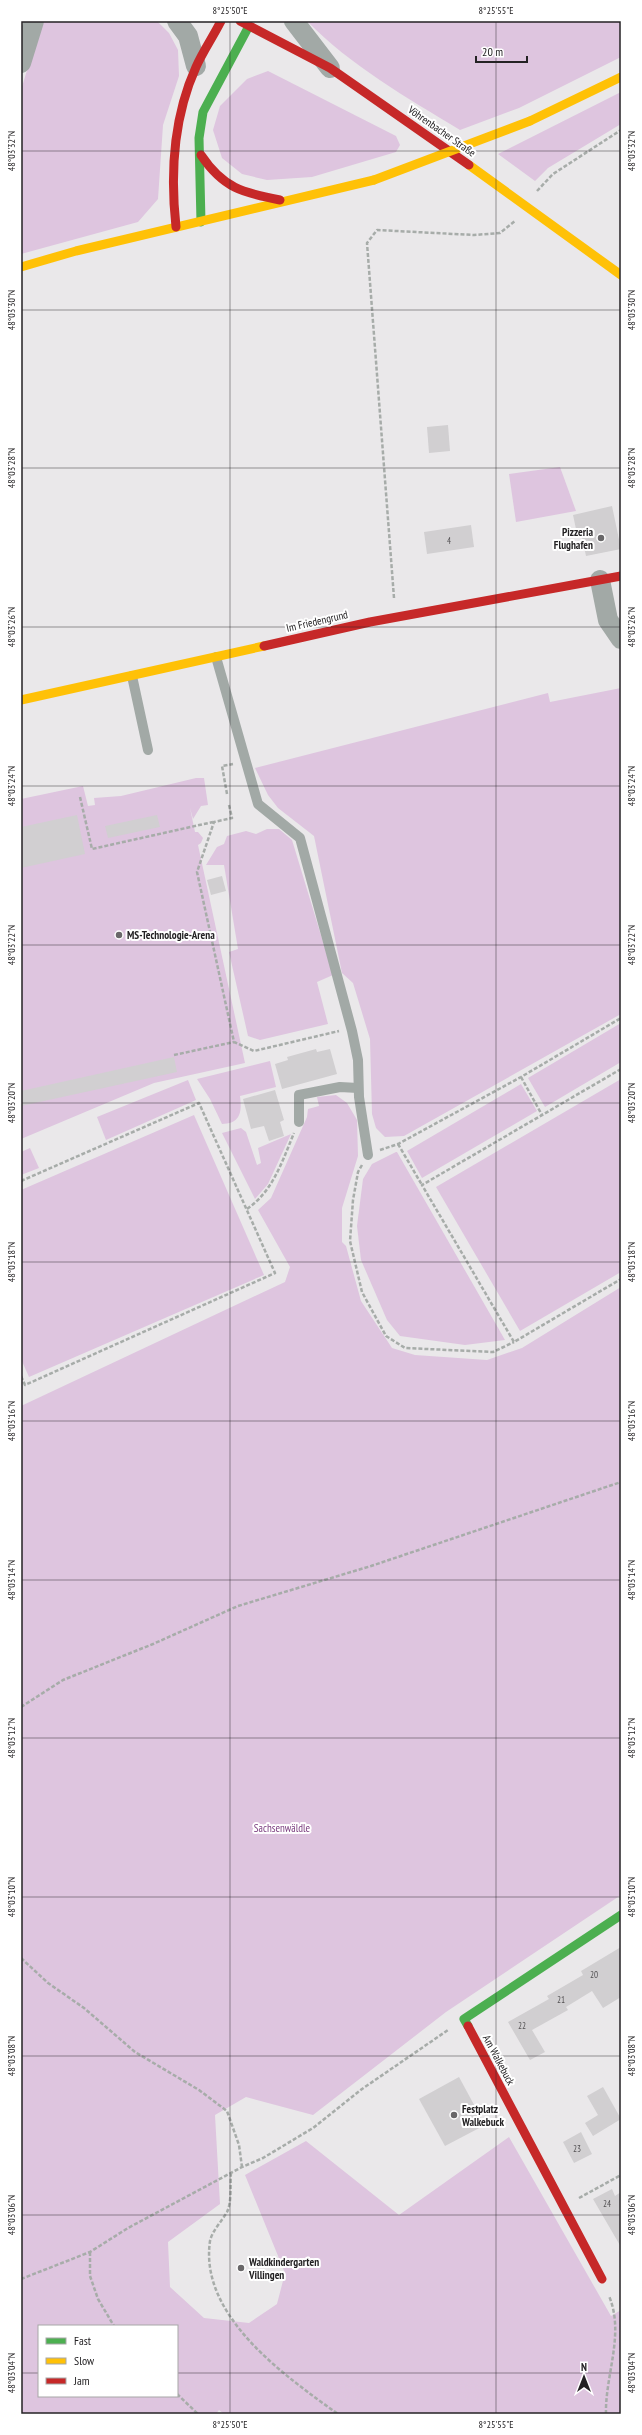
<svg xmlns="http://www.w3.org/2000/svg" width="642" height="2435" font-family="'PT Sans Narrow',sans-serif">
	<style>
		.green { fill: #dec5df; fill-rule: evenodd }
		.building { fill: #d1cfd1 }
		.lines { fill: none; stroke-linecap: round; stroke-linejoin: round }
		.path { stroke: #a7aca9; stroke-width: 2.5; stroke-dasharray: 4 2; stroke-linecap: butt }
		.lane { stroke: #a2a9a6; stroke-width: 10 }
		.street { stroke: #a2a9a6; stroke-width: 20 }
		.fast { stroke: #4caf50; stroke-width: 9 }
		.slow { stroke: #ffc107; stroke-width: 9 }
		.jam { stroke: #c62828; stroke-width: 9 }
		.slow-bridge { stroke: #ffc107; stroke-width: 9 }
		.ticks { fill: none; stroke: #242224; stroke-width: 1; stroke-opacity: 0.45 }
		.poi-dot { fill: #696769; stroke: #fff; stroke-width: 1.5 }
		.labels { text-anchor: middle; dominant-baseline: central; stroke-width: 4; stroke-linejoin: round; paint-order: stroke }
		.number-label { font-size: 9px; fill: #514f51 }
		.street-label { font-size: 11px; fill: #242224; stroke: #fff }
		.poi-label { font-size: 11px; font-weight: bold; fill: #242224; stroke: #fff; text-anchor: start }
		.park-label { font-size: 11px; fill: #793b7e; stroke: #fff }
		.neatline { fill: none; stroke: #242224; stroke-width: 1.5 }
		.ticks-label { font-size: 10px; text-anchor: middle; fill: #242224 }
	</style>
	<rect width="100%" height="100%" fill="#eae8ea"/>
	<g class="green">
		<polygon points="42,21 157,21 169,33 178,50 179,76 163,125 158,199 138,222 21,254 21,90"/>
		<path d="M307 21H621V57L519 108 460 130C406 97 351 66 307 21Z"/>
		<polygon points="268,71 396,136 400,145 396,152 312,177 267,180 242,174 222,158 213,130 220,106 247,79"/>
		<polygon points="621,92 621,124 548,168 535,181 498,154"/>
		<polygon points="560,467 576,511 516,522 509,474"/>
		<polygon points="621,688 621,1014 404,1136 385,1137 376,1128 372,1114 370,1039 353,983 342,973 314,836 278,808 268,795 255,768 548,693 550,702"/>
		<polygon points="196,778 204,778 208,805 201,806 193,819 190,808 195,832 198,832 203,838 201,843 198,845 245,1063 154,1083 21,1139 21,799 83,786 88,806 95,805 94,798 121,796"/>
		<polygon points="267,829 279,829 292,840 333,975 317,982 328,1024 260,1040 248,1036 229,952 238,949 224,865 206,865 217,847 224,844 227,836 246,831 256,834"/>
		<polygon points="621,1023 621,1062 545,1107 528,1078"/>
		<path d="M270 1061 276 1087 240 1096C242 1111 241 1124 222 1124L210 1099 197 1079Z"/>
		<polygon points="621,1079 621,1272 520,1331 436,1187"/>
		<polygon points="188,1080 196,1100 106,1140 97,1117"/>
		<polygon points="521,1084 537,1111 422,1178 407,1151"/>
		<path d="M336 1095 347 1103 357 1120 358 1156 342 1208V1242L346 1246 361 1301 392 1348 415 1355 487 1360 522 1348 621 1287V1895L446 2012 313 2115 246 2097 215 2115 220 2204 168 2242 170 2287 204 2318 249 2323 277 2304 285 2273 245 2175 306 2141 399 2215 509 2137 611 2316 621 2310V2414H224L219 2410 216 2414H21V1406L285 1282 290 1267 258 1210 271 1198 307 1117 308 1109 319 1106 317 1097ZM39 2326H177V2396H39Z"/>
		<polygon points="194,1115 264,1275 29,1377 21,1359 21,1190"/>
		<polygon points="241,1128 246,1132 257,1165 261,1163 258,1148 291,1134 268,1184 255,1199 222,1133"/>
		<polygon points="30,1148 39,1168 21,1175 21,1152"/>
		<polygon points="396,1152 397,1152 505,1340 465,1345 400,1336 387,1320 361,1260 357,1226 363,1179 372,1164"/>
	</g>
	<g class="building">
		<polygon points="448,425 450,451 429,453 427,427"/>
		<polygon points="612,506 621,549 586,556 580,528 576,529 573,515"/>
		<polygon points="471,525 474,547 427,554 424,532"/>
		<polygon points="77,815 85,854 21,868 21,827"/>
		<polygon points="157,815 160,827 108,838 105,826"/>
		<polygon points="222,876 226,891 211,895 207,880"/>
		<polygon points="316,1049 317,1052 330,1049 337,1074 282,1089 275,1064 288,1060 287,1057"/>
		<polygon points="174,1057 177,1072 21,1106 21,1091"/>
		<polygon points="275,1090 284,1120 280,1122 284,1136 269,1141 264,1126 251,1129 243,1099"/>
		<polygon points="621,1947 621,1997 603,2008 592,1991 566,2007 568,2010 532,2030 545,2052 530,2060 508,2022 549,1999 547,1996 583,1975 581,1971"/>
		<polygon points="459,2077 485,2125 445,2146 419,2099"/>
		<polygon points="603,2087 621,2119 593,2136 585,2123 598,2115 587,2096"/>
		<polygon points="581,2132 592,2154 574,2163 563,2142"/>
		<polygon points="612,2189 615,2196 621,2192 621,2247 593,2199"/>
	</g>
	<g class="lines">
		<g class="path">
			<polyline points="537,191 553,174 621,130"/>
			<polyline points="394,598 367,243 377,230 474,235 500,233 515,221"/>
			<polyline points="227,794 222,766 233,764"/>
			<polyline points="80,797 92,849 213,822"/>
			<polyline points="229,805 232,818 214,822 197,872 234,1042 254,1051 339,1031"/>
			<polyline points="174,1055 234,1042"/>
			<polyline points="621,1069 422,1185 514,1342 621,1279"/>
			<polyline points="521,1077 542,1115"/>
			<polyline points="398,1144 422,1185"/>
			<polyline points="380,1150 398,1144 521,1077 621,1018"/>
			<polyline points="362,1165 358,1172 353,1200 350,1241 362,1292 386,1336 405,1348 493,1352 514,1342"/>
			<polyline points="21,1181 199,1103 275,1273 25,1385 21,1376"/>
			<path d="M247 1209C273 1191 282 1162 294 1133"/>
			<polyline points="21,1707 63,1680 153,1644 238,1606 371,1566 621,1482"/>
			<polyline points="21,1958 48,1983 84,2008 135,2052 199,2090 227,2111 239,2145 242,2167"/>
			<path d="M231 2173C230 2184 232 2202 227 2212 222 2221 212 2231 210 2241 199 2316 285 2376 338 2414"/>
			<polyline points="579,2198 621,2175"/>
			<polyline points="90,2252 90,2276 98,2299 114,2326"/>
			<polyline points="21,2279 90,2252 128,2228 242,2167 263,2158 313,2128 362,2089 448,2030"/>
			<polyline points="177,2394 198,2414"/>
			<path d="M606 2414C605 2375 625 2334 609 2296"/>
		</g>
		<g class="lane">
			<polyline points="216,657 258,804 300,838 352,1031 358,1060 359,1097 368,1155"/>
			<polyline points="132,676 148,750"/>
			<polyline points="299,1122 299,1095 340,1087 358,1088"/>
		</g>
		<g class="street">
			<polyline points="177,21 188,36 196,66"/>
			<polyline points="294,21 330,68"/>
			<polyline points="21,63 34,21"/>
			<polyline points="600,580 608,620 621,639"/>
		</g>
		<g class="fast">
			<polyline points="201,222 199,138 203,112 249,26"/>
			<polyline points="468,2026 464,2019 621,1915"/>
		</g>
		<g class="slow">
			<polyline points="530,121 621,77"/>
			<polyline points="469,165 621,275"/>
			<polyline points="21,267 76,251 374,180"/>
			<polyline points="21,700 264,646"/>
		</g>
		<g class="jam">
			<polyline points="240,21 330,68 469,165"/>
			<path d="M201 155C223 188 243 193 280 200"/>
			<path d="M176 227C170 172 173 118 196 67 203 51 213 37 221 21"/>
			<polyline points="264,646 370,622 621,576"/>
			<polyline points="468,2026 602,2279"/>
		</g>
		<polyline class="slow-bridge" points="374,180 530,121"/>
	</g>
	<path class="ticks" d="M230 21V2414M496 21V2414M21 151H621M21 310H621M21 468H621M21 627H621M21 786H621M21 945H621M21 1103H621M21 1262H621M21 1421H621M21 1580H621M21 1738H621M21 1897H621M21 2056H621M21 2215H621M21 2373H39M177 2373H621"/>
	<g class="poi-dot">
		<circle cx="601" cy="538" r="4"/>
		<circle cx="119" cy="935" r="4"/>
		<circle cx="454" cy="2115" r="4"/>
		<circle cx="241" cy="2268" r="4"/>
	</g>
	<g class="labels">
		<g class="number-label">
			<text x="449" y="540">4</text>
			<text x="594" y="1974">20</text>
			<text x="561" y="1999">21</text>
			<text x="522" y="2025">22</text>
			<text x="577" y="2148">23</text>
			<text x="607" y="2203">24</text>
		</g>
		<g class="street-label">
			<text transform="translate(442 131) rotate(35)">Vöhrenbacher Straße</text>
			<text transform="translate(317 621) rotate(-13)">Im Friedengrund</text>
			<text transform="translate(499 2060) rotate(62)">Am Walkebuck</text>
		</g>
		<g class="poi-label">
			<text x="593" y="532" text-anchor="end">Pizzeria<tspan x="593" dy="13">Flughafen</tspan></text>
			<text x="127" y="935">MS-Technologie-Arena</text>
			<text x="462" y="2109">Festplatz<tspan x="462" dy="13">Walkebuck</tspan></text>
			<text x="249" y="2262">Waldkindergarten<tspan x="249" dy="13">Villingen</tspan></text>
		</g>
		<g class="park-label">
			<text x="282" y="1828">Sachsenwäldle</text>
		</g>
	</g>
	<rect width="642" height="2435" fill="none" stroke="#ffffff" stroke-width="44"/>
	<rect x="38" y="2325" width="140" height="72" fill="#ffffff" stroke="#a7a7a7"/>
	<rect x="46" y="2338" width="20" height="6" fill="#4caf50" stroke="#a7a7a7"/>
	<text x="74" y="2345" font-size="12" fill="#242224">Fast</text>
	<rect x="46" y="2358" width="20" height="6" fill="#ffc107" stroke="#a7a7a7"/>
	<text x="74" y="2365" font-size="12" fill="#242224">Slow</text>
	<rect x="46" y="2378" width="20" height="6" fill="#c62828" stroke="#a7a7a7"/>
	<text x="74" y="2385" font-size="12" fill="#242224">Jam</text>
	<g transform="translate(584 2377)" stroke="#ffffff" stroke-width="3" paint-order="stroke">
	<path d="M0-3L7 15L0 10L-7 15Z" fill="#242224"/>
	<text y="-6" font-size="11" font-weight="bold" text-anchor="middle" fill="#242224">N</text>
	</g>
	<path d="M476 56v6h51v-6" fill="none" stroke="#242224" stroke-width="2"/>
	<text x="482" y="56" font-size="12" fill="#242224" stroke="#ffffff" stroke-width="3" paint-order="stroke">20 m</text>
	<rect x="22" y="22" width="598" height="2391" class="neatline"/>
	<g class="ticks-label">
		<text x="230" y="14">8°25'50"E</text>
		<text x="496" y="14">8°25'55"E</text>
		<text transform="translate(11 151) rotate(-90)" y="4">48°03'32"N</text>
		<text transform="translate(631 151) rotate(-90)" y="4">48°03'32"N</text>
		<text transform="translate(11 310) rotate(-90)" y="4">48°03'30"N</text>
		<text transform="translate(631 310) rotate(-90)" y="4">48°03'30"N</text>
		<text transform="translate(11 468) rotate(-90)" y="4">48°03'28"N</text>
		<text transform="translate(631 468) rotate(-90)" y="4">48°03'28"N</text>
		<text transform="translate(11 627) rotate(-90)" y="4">48°03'26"N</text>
		<text transform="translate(631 627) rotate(-90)" y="4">48°03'26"N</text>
		<text transform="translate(11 786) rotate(-90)" y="4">48°03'24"N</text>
		<text transform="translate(631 786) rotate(-90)" y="4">48°03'24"N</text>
		<text transform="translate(11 945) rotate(-90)" y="4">48°03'22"N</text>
		<text transform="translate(631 945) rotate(-90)" y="4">48°03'22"N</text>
		<text transform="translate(11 1103) rotate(-90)" y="4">48°03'20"N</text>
		<text transform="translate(631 1103) rotate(-90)" y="4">48°03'20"N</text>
		<text transform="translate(11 1262) rotate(-90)" y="4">48°03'18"N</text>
		<text transform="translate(631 1262) rotate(-90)" y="4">48°03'18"N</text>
		<text transform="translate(11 1421) rotate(-90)" y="4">48°03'16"N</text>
		<text transform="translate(631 1421) rotate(-90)" y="4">48°03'16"N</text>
		<text transform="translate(11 1580) rotate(-90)" y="4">48°03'14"N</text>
		<text transform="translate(631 1580) rotate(-90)" y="4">48°03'14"N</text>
		<text transform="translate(11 1738) rotate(-90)" y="4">48°03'12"N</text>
		<text transform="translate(631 1738) rotate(-90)" y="4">48°03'12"N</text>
		<text transform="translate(11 1897) rotate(-90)" y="4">48°03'10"N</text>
		<text transform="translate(631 1897) rotate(-90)" y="4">48°03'10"N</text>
		<text transform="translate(11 2056) rotate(-90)" y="4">48°03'08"N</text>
		<text transform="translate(631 2056) rotate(-90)" y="4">48°03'08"N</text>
		<text transform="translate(11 2215) rotate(-90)" y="4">48°03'06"N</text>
		<text transform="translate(631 2215) rotate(-90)" y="4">48°03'06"N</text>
		<text transform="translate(11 2373) rotate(-90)" y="4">48°03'04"N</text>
		<text transform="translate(631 2373) rotate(-90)" y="4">48°03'04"N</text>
		<text x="230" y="2428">8°25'50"E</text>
		<text x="496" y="2428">8°25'55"E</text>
	</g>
</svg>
